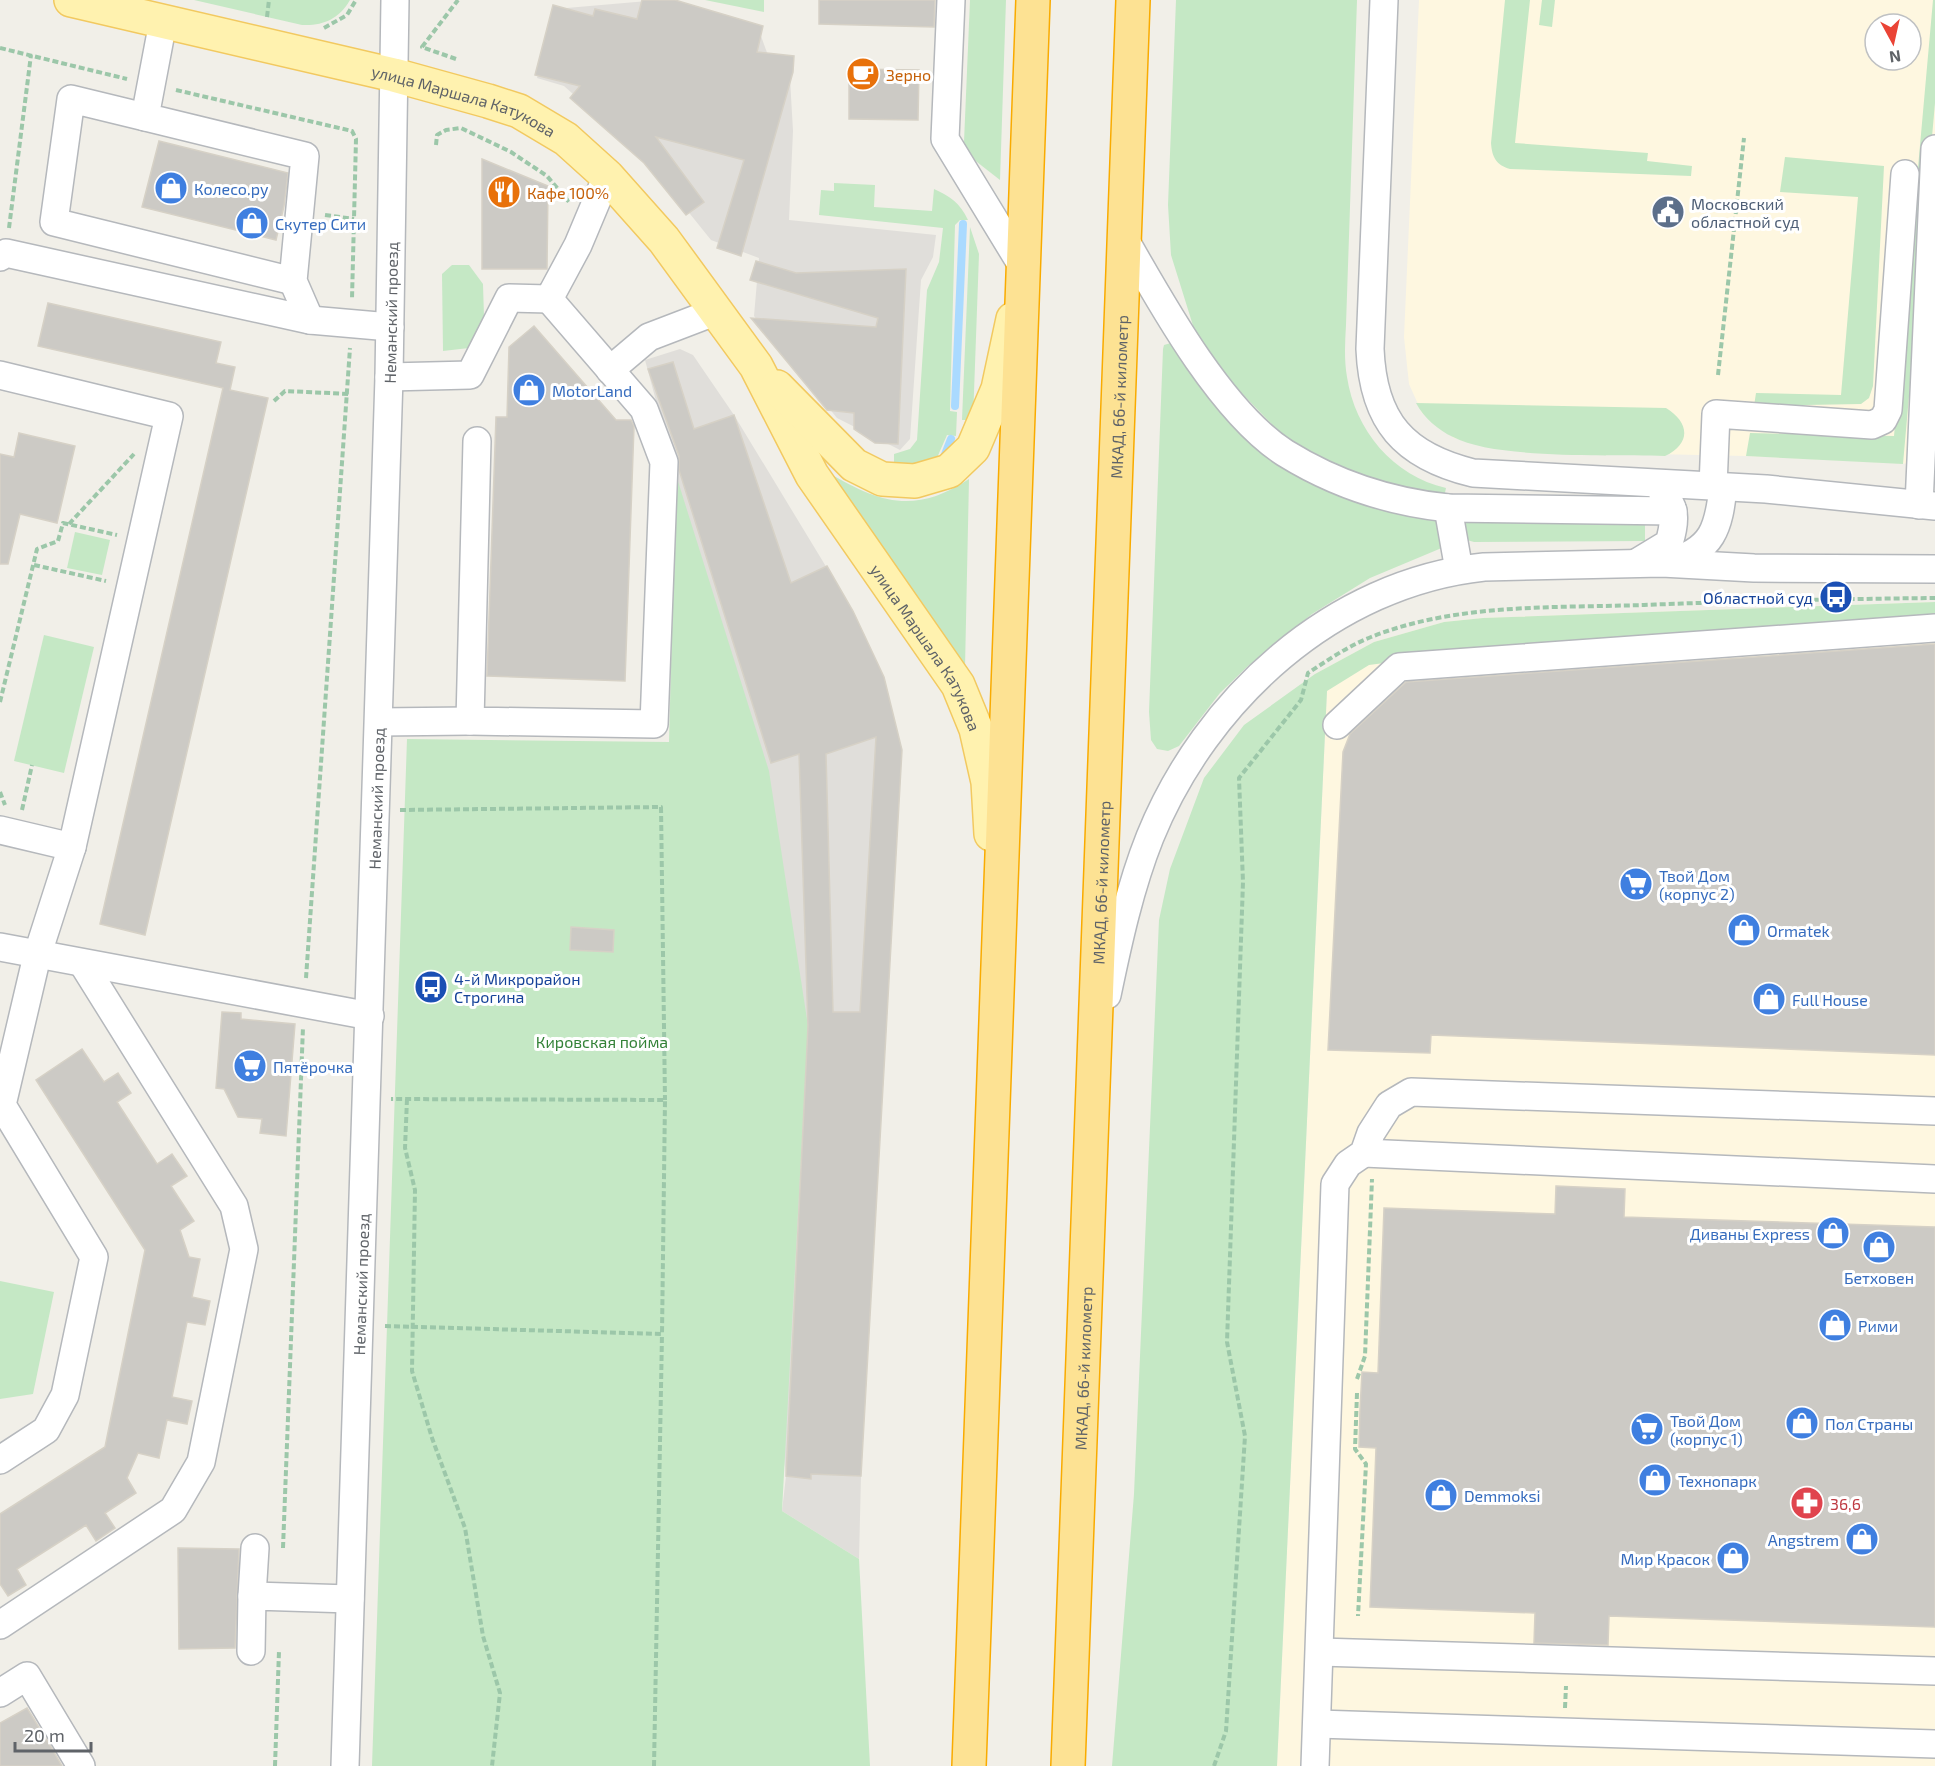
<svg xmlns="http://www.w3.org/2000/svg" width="1935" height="1766" font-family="'Exo 2',sans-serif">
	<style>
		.commercial { fill: #fef7e0; fill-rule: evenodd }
		.industrial { fill: #e0deda }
		.green { fill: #c5e8c5 }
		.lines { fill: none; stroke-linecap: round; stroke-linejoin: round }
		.stream { stroke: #aadaff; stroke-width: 8 }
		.building { fill: #cccac5; stroke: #d6d1c6; stroke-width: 1.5; fill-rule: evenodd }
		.minor-casing { stroke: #b5b8bc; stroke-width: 30 }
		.major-casing { stroke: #f2c960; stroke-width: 36 }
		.highway-casing { stroke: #f9ab00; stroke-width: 36 }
		.path { stroke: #9cc7a9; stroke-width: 4; stroke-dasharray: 6 3; stroke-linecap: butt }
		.minor { stroke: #fff; stroke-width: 27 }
		.major { stroke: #fff2af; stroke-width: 33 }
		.highway { stroke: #fde293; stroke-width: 33 }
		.labels { text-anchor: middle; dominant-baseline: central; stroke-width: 6; stroke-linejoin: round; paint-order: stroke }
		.food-label { font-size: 16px; fill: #c56008; stroke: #fff; text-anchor: start }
		.street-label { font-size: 16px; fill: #5f6368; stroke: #fff }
		.shop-label { font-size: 16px; fill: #366cbe; stroke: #fff; text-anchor: start }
		.service-label { font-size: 16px; fill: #4e5e75; stroke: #fff; text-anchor: start }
		.transit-label { font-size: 16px; fill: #164399; stroke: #fff; text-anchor: end }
		.park-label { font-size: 16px; fill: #348238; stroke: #fff }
		.health-label { font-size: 16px; fill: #be3a42; stroke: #fff; text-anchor: start }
	</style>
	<rect width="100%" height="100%" fill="#f1efe8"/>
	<g class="commercial">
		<path d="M1419 0H1935V465L1746 456 1513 451 1454 438 1422 413 1409 384 1404 337ZM1875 24H1911V60H1875Z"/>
		<polygon points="1935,602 1935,1766 1277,1766 1327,691 1315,674 1374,642 1444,622 1483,618"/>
	</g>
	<g class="industrial">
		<polygon points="659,0 758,28 769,58 789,61 793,131 789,220 936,235 933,257 921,280 910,439 900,450 837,418 754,316 759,258 711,240 645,158 564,86 537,78 555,9"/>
		<polygon points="680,349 693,355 734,415 853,611 876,660 902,750 861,1476 859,1559 782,1511 786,1476 676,475 645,360"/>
	</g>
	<g class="green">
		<path d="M194 0H350C339 19 323 26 302 25Z"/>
		<polygon points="705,0 764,0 764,12"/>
		<polygon points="970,0 1006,0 1000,180 968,155 964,142"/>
		<path d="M1176 0H1357L1346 325C1345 342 1344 360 1347 377 1355 430 1393 476 1446 488L1444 497 1374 484 1290 443 1228 379 1195 332 1171 255 1168 205Z"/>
		<path d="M1505 0H1530L1515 143 1648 153 1647 161 1692 166 1691 176 1510 169C1496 165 1492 157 1491 143Z"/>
		<polygon points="1542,0 1555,0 1552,27 1539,25"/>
		<polygon points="1933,0 1935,0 1935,103 1903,464 1746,456 1750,433 1894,436"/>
		<polygon points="1785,157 1884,166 1873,386 1869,398 1861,404 1754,406 1756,393 1841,395 1858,197 1780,192"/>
		<path d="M834 183 875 185 874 207 932 211 934 189C950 196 960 203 968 220H960L955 225 950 411 957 412 956 436 947 435 936 460 925 465 894 467V454L910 449 917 440 927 290 939 262 943 228 819 215 821 190 834 191Z"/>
		<polygon points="970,227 979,254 973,420 962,420"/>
		<polygon points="452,265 469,265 483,284 484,317 469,348 443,351 442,274"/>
		<polygon points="1171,343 1238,427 1439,520 1444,547 1370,578 1312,614 1248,666 1220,693 1179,746 1168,751 1157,749 1151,740 1149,712 1163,349 1164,345"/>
		<path d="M1416 403 1666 408C1689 422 1692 443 1665 456 1613 454 1497 460 1453 437 1438 430 1424 418 1416 403Z"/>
		<path d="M827 472C880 503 914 515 969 479L965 668Z"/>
		<polygon points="676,475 769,771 808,1026 782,1511 859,1559 870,1766 372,1766 407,739 669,742"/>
		<polygon points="1467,519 1645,519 1645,541 1474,542 1467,540 1463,525"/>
		<polygon points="75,532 110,540 102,575 67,568"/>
		<polygon points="1935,602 1935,614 1484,650 1369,665 1327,691 1277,1766 1112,1766 1134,1494 1159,920 1170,869 1204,778 1244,725 1315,674 1374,642 1444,622 1483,618"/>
		<polygon points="44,635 94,647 64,773 14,761"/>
		<polygon points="0,1281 54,1292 33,1394 0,1399"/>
	</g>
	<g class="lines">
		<g class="stream">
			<polyline points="955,406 963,224"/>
			<polyline points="944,457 951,439"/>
		</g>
	</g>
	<g class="building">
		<polygon points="642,0 675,0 763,26 757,52 794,56 793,72 741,256 717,248 744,160 656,137 704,202 686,215 644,163 570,98 580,86 535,75 553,5 593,16 595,9 637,19"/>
		<polygon points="819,0 935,0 934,27 819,24"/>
		<polygon points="849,69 919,70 918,120 849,119"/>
		<polygon points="159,141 288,173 284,206 276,240 142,207"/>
		<polygon points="482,159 548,186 547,269 482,269"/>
		<polygon points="756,261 796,273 906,269 898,444 875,443 854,429 854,413 827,410 751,318 876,327 878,318 750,280"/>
		<polygon points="48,303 221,342 216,363 235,367 230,390 268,398 145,935 100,924 223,388 38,346"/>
		<polygon points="534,326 616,420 631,420 634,426 625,681 487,676 496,417 507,417 509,347"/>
		<path d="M673 362 694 429 734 415 791 583 827 566 853 611 884 677 902 750 861 1476 811 1474V1479L786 1476 808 1026 799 754 771 763 679 470V456L648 369ZM876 737 860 1012H833L826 754Z"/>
		<polygon points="19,433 75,446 57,523 20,514 8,564 0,564 0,454 14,457"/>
		<polygon points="1935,644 1935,1055 1431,1035 1430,1053 1328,1050 1343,752 1350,734 1406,682"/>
		<polygon points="571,927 614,930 613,952 570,950"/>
		<polygon points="222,1012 241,1013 241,1019 295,1024 286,1136 260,1133 262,1119 238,1117 224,1089 216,1088"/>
		<polygon points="82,1049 104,1082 118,1073 131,1093 117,1102 157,1164 172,1154 187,1176 171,1186 194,1221 180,1230 189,1257 200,1259 192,1297 210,1301 205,1325 187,1322 172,1397 192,1401 187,1424 167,1420 159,1458 138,1453 127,1478 136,1493 105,1513 115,1528 96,1541 86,1525 17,1569 26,1585 8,1596 0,1584 0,1514 105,1447 145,1250 36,1080"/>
		<polygon points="1556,1186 1625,1189 1624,1217 1935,1227 1935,1627 1609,1616 1608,1645 1534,1643 1535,1613 1370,1607 1376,1448 1359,1447 1360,1410 1362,1372 1378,1373 1384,1208 1555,1214"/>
		<polygon points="178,1548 239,1549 235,1648 179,1649"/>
		<polygon points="27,1708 51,1747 62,1766 0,1766 0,1723"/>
	</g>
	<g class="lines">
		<g class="minor-casing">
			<g id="minor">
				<polyline points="951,0 945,139 1023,267"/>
				<path d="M1384 0 1370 349C1373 422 1404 456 1473 473L1766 489 1935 506"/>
				<polyline points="163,22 145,117 305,156 293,281 310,320"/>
				<polyline points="145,117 71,99 54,222 293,281"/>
				<path d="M1124 238C1161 303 1221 412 1285 453 1335 484 1390 502 1448 508L1673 511"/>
				<polyline points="0,257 6,253 310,320 390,327"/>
				<polyline points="610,370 649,337 717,311"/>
				<polyline points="0,375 169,416 72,847 37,956 2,1105 94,1257 65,1395 46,1430 0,1460"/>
				<polyline points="389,377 470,375 509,298 549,299 578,245 607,176"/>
				<polyline points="477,441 470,721 654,724 664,462 644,409 549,299"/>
				<polyline points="1713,486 1716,414 1872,425 1883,420 1888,410 1905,174"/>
				<polyline points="1919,505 1935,149"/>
				<polyline points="1448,508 1459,570"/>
				<path d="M1669 562C1713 551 1719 527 1723 487"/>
				<path d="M1636 563 1669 543C1674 527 1678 507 1663 495"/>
				<polyline points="379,722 470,721"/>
				<polyline points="1337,725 1399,667 1935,628"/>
				<polyline points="0,830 72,847"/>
				<polyline points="0,947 370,1016"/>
				<path d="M1107 995C1118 942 1130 887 1150 837 1206 699 1333 583 1484 567L1662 563 1754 568 1935 569"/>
				<polyline points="1364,1153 1935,1179"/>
				<polyline points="252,1596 255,1548"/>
				<polyline points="0,1625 173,1510 201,1462 244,1249 234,1206 83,964"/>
				<polyline points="251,1651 252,1596 350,1599"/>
				<polyline points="1320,1652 1935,1671"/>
				<polyline points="0,1693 27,1676 81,1766"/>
				<polyline points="1318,1724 1935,1744"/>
				<path id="s1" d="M345 1766 389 377 395 0"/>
				<polyline points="1315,1766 1335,1184 1348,1164 1364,1153 1371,1133 1389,1105 1411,1092 1935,1111"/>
			</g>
		</g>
		<g class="major-casing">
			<g id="major">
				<path id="s2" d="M71 0 394 75 488 101 519 111 566 139 607 176 664 240 756 366 812 475 958 685 976 729 988 782 991 834"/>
				<polyline points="777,387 854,465 882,479 915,481 949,471 973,448 998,389 1013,319"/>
			</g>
		</g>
		<g class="highway-casing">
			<g id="highway">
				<polyline points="969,1766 1033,0"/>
				<path id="s3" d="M1068 1766 1133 0"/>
			</g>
		</g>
		<g class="path">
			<polyline points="267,17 269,0"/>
			<polyline points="324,28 347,15 356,0"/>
			<polyline points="0,48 127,79"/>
			<polyline points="456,59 422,47 458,0"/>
			<polyline points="176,90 352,131 356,139 352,299"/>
			<polyline points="436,145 437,135 446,130 461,128 511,152 547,176 569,202"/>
			<polyline points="325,215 354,219"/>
			<polyline points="9,228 31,55"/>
			<polyline points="1718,375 1744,138"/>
			<polyline points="274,401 285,391 349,394"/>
			<polyline points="69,524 134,454"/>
			<polyline points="34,565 106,581"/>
			<polyline points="0,702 37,549 58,541 63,523 117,535"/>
			<polyline points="0,792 5,805"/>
			<polyline points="22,810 32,765"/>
			<polyline points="400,810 661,807 665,1100"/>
			<polyline points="306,978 350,348"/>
			<polyline points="407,1099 405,1148 415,1190 412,1371 432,1438 465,1528 483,1636 500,1693 492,1766"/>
			<polyline points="385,1326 662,1334 665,1100 391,1099"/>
			<polyline points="1357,1379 1365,1356 1372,1179"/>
			<polyline points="1357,1393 1355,1449 1366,1464 1358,1616"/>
			<polyline points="283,1548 303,1027"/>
			<polyline points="1565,1708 1566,1686"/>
			<polyline points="275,1766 279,1651"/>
			<polyline points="654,1766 662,1334"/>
			<path d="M1214 1766 1226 1731 1245 1436 1227 1342 1243 882 1239 778 1301 700 1308 673C1328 660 1348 646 1371 637 1457 603 1553 608 1644 605 1741 601 1838 599 1935 598"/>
		</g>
		<use href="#minor" class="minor"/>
		<use href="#major" class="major"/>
		<use href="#highway" class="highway"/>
	</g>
	<defs>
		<g id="cafe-disc" transform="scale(1.725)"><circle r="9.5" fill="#e8710a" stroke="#fff"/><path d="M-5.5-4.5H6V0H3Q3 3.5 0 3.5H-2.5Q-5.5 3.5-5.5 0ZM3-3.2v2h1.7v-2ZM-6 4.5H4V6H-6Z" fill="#fff"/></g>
		<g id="shop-disc" transform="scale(1.725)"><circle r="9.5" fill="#3f7fe0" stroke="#fff"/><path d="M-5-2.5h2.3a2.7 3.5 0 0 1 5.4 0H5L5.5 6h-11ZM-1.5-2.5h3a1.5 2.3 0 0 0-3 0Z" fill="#fff"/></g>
		<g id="restaurant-disc" transform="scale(1.725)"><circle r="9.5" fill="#e8710a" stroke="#fff"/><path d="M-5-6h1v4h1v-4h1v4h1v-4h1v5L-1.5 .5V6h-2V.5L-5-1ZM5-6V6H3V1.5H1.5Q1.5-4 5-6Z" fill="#fff"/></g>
		<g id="civic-disc" transform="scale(1.725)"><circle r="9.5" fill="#5c6f8a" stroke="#fff"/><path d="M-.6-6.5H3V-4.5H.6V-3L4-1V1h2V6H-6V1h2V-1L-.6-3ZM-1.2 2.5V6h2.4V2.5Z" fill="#fff"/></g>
		<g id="bus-disc" transform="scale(1.725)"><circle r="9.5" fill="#1a4fb4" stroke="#fff"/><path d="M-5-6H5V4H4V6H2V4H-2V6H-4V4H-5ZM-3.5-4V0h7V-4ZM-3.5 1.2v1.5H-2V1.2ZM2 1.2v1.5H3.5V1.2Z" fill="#fff"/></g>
		<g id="supermarket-disc" transform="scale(1.725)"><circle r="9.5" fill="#3f7fe0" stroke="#fff"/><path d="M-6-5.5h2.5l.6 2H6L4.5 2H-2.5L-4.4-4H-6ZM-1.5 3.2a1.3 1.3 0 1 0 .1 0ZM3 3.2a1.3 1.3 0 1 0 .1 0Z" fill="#fff"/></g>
		<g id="pharmacy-disc" transform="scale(1.725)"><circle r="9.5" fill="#e0444e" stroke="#fff"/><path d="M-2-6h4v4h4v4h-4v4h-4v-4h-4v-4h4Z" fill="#fff"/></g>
	</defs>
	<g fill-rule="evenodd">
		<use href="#cafe-disc" x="863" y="74"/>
		<use href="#shop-disc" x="171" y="188"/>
		<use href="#restaurant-disc" x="504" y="192"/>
		<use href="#civic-disc" x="1668" y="212"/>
		<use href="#shop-disc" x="252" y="223"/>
		<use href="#shop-disc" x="529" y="390"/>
		<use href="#bus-disc" x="1836" y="597"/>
		<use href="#supermarket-disc" x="1636" y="884"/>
		<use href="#shop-disc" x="1744" y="930"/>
		<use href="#bus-disc" x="431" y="987"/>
		<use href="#shop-disc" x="1769" y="999"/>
		<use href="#supermarket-disc" x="250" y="1066"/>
		<use href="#shop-disc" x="1833" y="1233"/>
		<use href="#shop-disc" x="1879" y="1247"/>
		<use href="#shop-disc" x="1835" y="1325"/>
		<use href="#shop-disc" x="1802" y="1423"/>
		<use href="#supermarket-disc" x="1647" y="1429"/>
		<use href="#shop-disc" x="1655" y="1480"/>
		<use href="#shop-disc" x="1441" y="1495"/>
		<use href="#pharmacy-disc" x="1807" y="1503"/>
		<use href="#shop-disc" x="1862" y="1539"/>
		<use href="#shop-disc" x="1733" y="1558"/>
	</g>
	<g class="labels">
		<g class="food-label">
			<text x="886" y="74">Зерно</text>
			<text x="527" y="192">Кафе 100%</text>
		</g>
		<g class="street-label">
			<text stroke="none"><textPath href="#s2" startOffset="406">улица Маршала Катукова</textPath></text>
			<text stroke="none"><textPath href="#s1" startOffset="1454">Неманский проезд</textPath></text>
			<text stroke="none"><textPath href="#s3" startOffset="1370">МКАД, 66-й километр</textPath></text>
			<text stroke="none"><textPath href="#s2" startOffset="1143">улица Маршала Катукова</textPath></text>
			<text stroke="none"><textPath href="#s1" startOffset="968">Неманский проезд</textPath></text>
			<text stroke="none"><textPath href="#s3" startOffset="884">МКАД, 66-й километр</textPath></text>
			<text stroke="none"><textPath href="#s1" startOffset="482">Неманский проезд</textPath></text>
			<text stroke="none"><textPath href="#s3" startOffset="398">МКАД, 66-й километр</textPath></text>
		</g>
		<g class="shop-label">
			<text x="194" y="188">Колесо.ру</text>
			<text x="275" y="223">Скутер Сити</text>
			<text x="552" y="390">MotorLand</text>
			<text x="1659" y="875">Твой Дом<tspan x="1659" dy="18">(корпус 2)</tspan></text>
			<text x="1767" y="930">Ormatek</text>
			<text x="1792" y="999">Full House</text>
			<text x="273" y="1066">Пятёрочка</text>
			<text x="1810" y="1233" text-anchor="end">Диваны Express</text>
			<text x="1879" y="1277" text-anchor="middle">Бетховен</text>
			<text x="1858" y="1325">Рими</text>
			<text x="1670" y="1420">Твой Дом<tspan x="1670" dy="18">(корпус 1)</tspan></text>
			<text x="1825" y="1423">Пол Страны</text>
			<text x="1678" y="1480">Технопарк</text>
			<text x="1464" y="1495">Demmoksi</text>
			<text x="1839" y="1539" text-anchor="end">Angstrem</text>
			<text x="1710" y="1558" text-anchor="end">Мир Красок</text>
		</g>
		<g class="service-label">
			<text x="1691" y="203">Московский<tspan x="1691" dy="18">областной суд</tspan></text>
		</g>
		<g class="transit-label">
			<text x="1813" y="597">Областной суд</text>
			<text x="454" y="978" text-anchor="start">4-й Микрорайон<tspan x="454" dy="18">Строгина</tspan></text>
		</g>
		<g class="park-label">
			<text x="602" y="1041">Кировская пойма</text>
		</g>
		<g class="health-label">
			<text x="1830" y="1503">36,6</text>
		</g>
	</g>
	<g transform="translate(1893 42) rotate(172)"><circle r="28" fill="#ffffff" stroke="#bfc1c3" stroke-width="1.5"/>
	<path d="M0-4.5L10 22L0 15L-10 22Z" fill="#ea4335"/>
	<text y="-9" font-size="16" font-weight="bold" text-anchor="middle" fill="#5f6368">N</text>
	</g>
	<path d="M15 1742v9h76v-9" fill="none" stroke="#5f6368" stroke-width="3"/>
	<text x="24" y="1742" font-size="18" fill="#5f6368" stroke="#ffffff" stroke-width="4.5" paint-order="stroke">20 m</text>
</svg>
